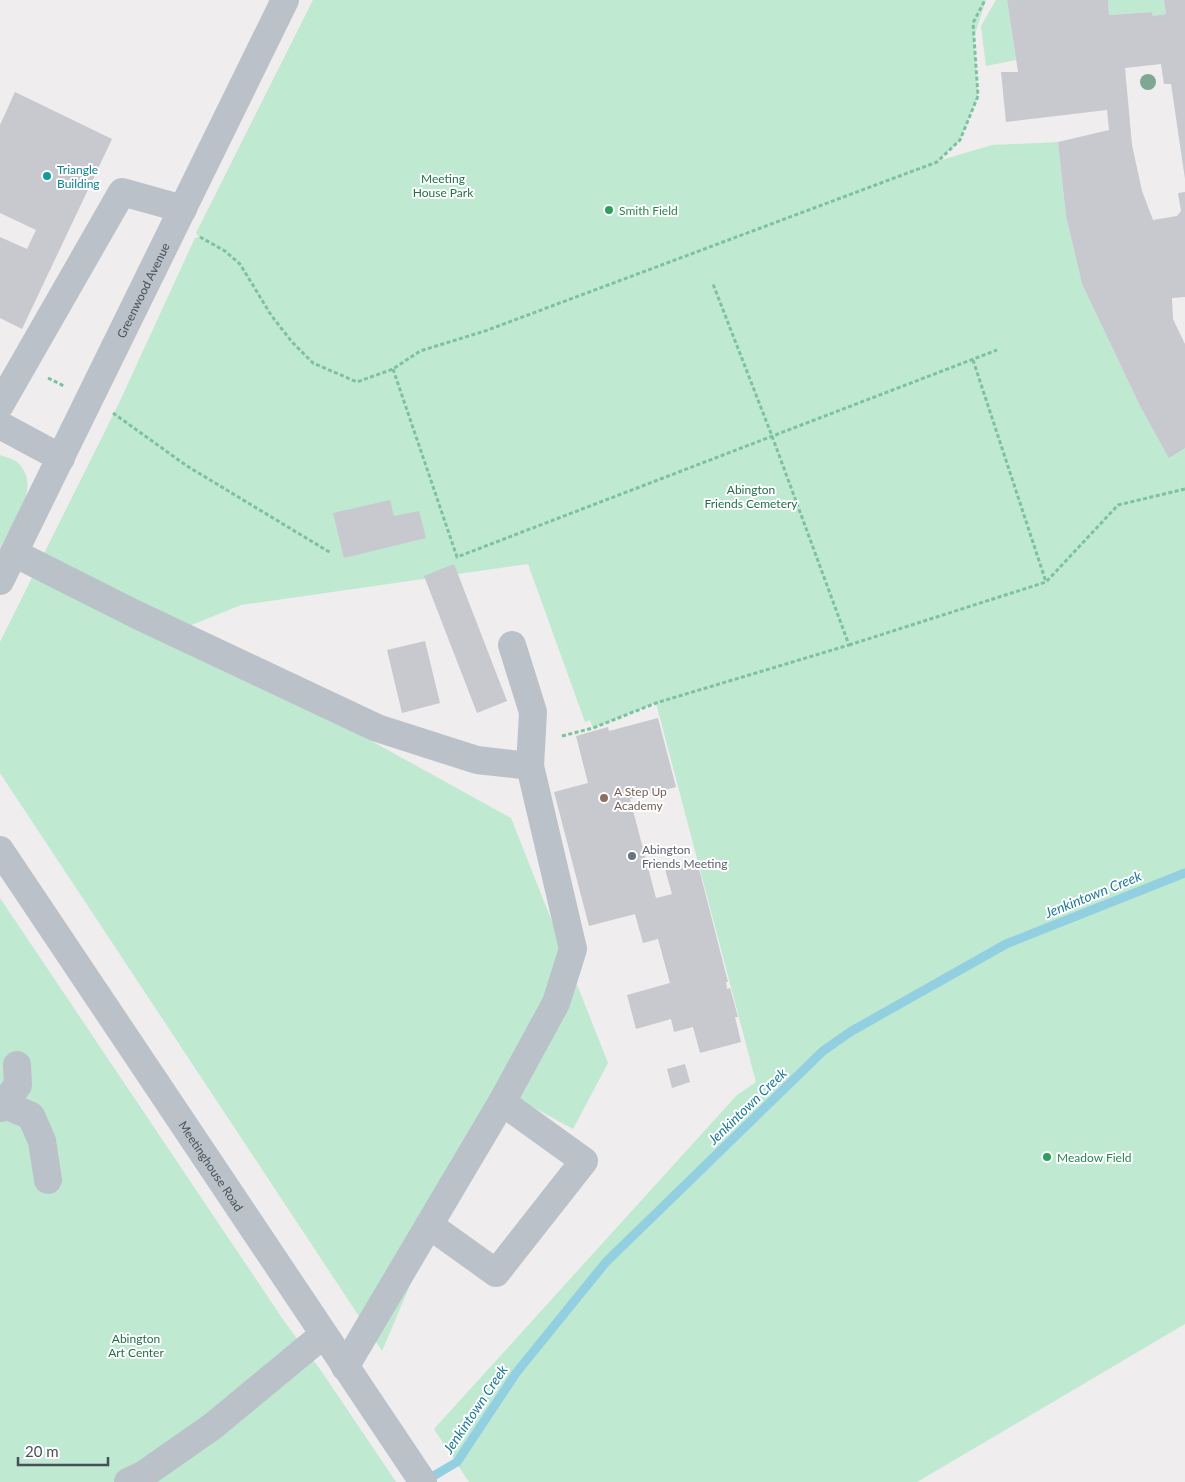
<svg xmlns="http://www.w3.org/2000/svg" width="1185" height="1482" font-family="Lato,sans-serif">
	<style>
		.green { fill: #bfe9d0 }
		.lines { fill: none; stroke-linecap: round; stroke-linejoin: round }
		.stream { stroke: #91cfe1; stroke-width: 9 }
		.building { fill: #c7c9cf }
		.path { stroke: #7cc2a1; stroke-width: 3; stroke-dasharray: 4 2.5; stroke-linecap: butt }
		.minor { stroke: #bac1c8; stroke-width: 28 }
		.tree { fill: #7ea893 }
		.culture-dot { fill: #0f9aa8; stroke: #fff; stroke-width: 2 }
		.leisure-dot { fill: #2e9e5b; stroke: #fff; stroke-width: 2 }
		.education-dot { fill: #8d6e63; stroke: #fff; stroke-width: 2 }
		.worship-dot { fill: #6b7280; stroke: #fff; stroke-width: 2 }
		.labels { text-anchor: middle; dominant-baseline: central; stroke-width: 4; stroke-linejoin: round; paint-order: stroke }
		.culture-label { font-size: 12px; fill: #0d838f; stroke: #fff; text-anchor: start }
		.park-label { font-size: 12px; fill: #21704a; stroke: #fff }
		.leisure-label { font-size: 12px; fill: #27864d; stroke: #fff; text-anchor: start }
		.street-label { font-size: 12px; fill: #475058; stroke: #fff }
		.education-label { font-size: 12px; fill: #785e54; stroke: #fff; text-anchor: start }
		.worship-label { font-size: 12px; fill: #5b616d; stroke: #fff; text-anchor: start }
		.water-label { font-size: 14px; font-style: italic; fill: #1c7a96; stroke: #fff }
	</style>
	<rect width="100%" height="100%" fill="#efeded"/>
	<g class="green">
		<polygon points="313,0 986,0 974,37 978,96 960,140 938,161 992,145 1058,142 1066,216 1082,284 1141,408 1169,457 1185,448 1185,1324 917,1482 469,1482 434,1429 737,1095 756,1082 656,703 593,728 590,720 585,722 528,564 241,605 174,632 511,818 608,1063 573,1129 507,1093 443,1208 382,1351 0,773 0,642 119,403 195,238 199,237 196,233"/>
		<polygon points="996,0 1007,0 1016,60 986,66 981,26"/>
		<polygon points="1108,0 1164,0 1166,14 1153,16 1152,12 1109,15"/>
		<path d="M0 455C5 457 14 459 18 463 43 487 12 524 0 548Z"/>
		<polygon points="0,898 284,1321 322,1372 396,1482 0,1482"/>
	</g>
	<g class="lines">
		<polyline class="stream" points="425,1481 457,1462 516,1373 606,1262 823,1051 850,1032 1006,944 1185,873"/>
	</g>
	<g class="building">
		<polygon points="1007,0 1108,0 1109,15 1152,12 1153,16 1166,14 1164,0 1185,0 1185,179 1171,84 1164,84 1161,64 1125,68 1132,145 1142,191 1153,220 1177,216 1181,211 1178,193 1185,192 1185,297 1172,298 1173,319 1185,344 1185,448 1169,458 1141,408 1082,284 1066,216 1058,142 1109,130 1107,110 1006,122 1001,72 1018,72"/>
		<polygon points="15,92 112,139 22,329 0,318 0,237 27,249 36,230 0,213 0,125"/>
		<polygon points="390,500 394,516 419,511 426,538 344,558 333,513"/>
		<polygon points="454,564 507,701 477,713 424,576"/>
		<polygon points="425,641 440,703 402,713 387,650"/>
		<polygon points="658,718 676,787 630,799 656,898 672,894 665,869 697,861 728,982 726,982 727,989 730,988 738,1017 735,1017 741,1042 700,1053 693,1027 674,1032 671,1019 636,1029 627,995 670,983 658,939 643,943 635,914 589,926 554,792 588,783 576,736 608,727 609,731"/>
		<polygon points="685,1064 690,1082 672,1088 667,1069"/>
	</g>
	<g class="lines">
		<g class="path">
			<polyline points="200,237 225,251 240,264 271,315 292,342 313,363 357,382 393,369 420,351 485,331 937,162 960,140 978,96 973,23 985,0"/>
			<polyline points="973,360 1046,582"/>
			<polyline points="393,369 457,557 997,350"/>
			<polyline points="48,378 64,386"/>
			<polyline points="113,413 187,466 331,553"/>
			<polyline points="849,645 1046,582 1118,505 1185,489"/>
			<polyline points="562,736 593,728 656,703 849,645 772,436 713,284"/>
		</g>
		<g class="minor">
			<polyline points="0,405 122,192 183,209"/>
			<polyline points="0,425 61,458"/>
			<polyline points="14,553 135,614 377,728 477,760 530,766 573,949 556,1003 502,1102 345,1367"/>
			<path id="s1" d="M0 581 285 0"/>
			<polyline points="512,645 533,712 530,766"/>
			<path id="s2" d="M0 850 423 1482"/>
			<polyline points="5,1105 31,1116 42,1141 48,1180"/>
			<polyline points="0,1108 18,1085 17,1065"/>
			<polyline points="429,1225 496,1273 584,1161 502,1102"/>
			<polyline points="128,1482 143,1475 213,1426 323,1335"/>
		</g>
	</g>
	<circle class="tree" cx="1148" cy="82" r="8"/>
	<circle class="culture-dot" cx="47" cy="176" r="5"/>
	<g class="leisure-dot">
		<circle cx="609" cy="210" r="5"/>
		<circle cx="1047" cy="1157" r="5"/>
	</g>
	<circle class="education-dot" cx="604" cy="798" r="5"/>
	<circle class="worship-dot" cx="632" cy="856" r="5"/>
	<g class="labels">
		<g class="culture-label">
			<text x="57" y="169">Triangle<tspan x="57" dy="14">Building</tspan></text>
		</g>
		<g class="park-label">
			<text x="443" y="178">Meeting<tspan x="443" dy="14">House Park</tspan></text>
			<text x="751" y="489">Abington<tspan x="751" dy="14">Friends Cemetery</tspan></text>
			<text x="136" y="1338">Abington<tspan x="136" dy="14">Art Center</tspan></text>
		</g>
		<g class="leisure-label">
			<text x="619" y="210">Smith Field</text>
			<text x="1057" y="1157">Meadow Field</text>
		</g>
		<g class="street-label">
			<text stroke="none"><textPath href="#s1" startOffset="324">Greenwood Avenue</textPath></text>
			<text stroke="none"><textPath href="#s2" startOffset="380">Meetinghouse Road</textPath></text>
		</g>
		<g class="education-label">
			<text x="614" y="791">A Step Up<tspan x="614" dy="14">Academy</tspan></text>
		</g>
		<g class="worship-label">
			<text x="642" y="849">Abington<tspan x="642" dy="14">Friends Meeting</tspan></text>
		</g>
		<g class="water-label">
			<text transform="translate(1093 894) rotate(-22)">Jenkintown Creek</text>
			<text transform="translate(747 1106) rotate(-44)">Jenkintown Creek</text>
			<text transform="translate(475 1409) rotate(-56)">Jenkintown Creek</text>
		</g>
	</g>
	<path d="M18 1457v8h90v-8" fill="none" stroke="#475058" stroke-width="2.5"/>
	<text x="25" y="1457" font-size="15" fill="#475058" stroke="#ffffff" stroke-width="4" paint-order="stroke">20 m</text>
</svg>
